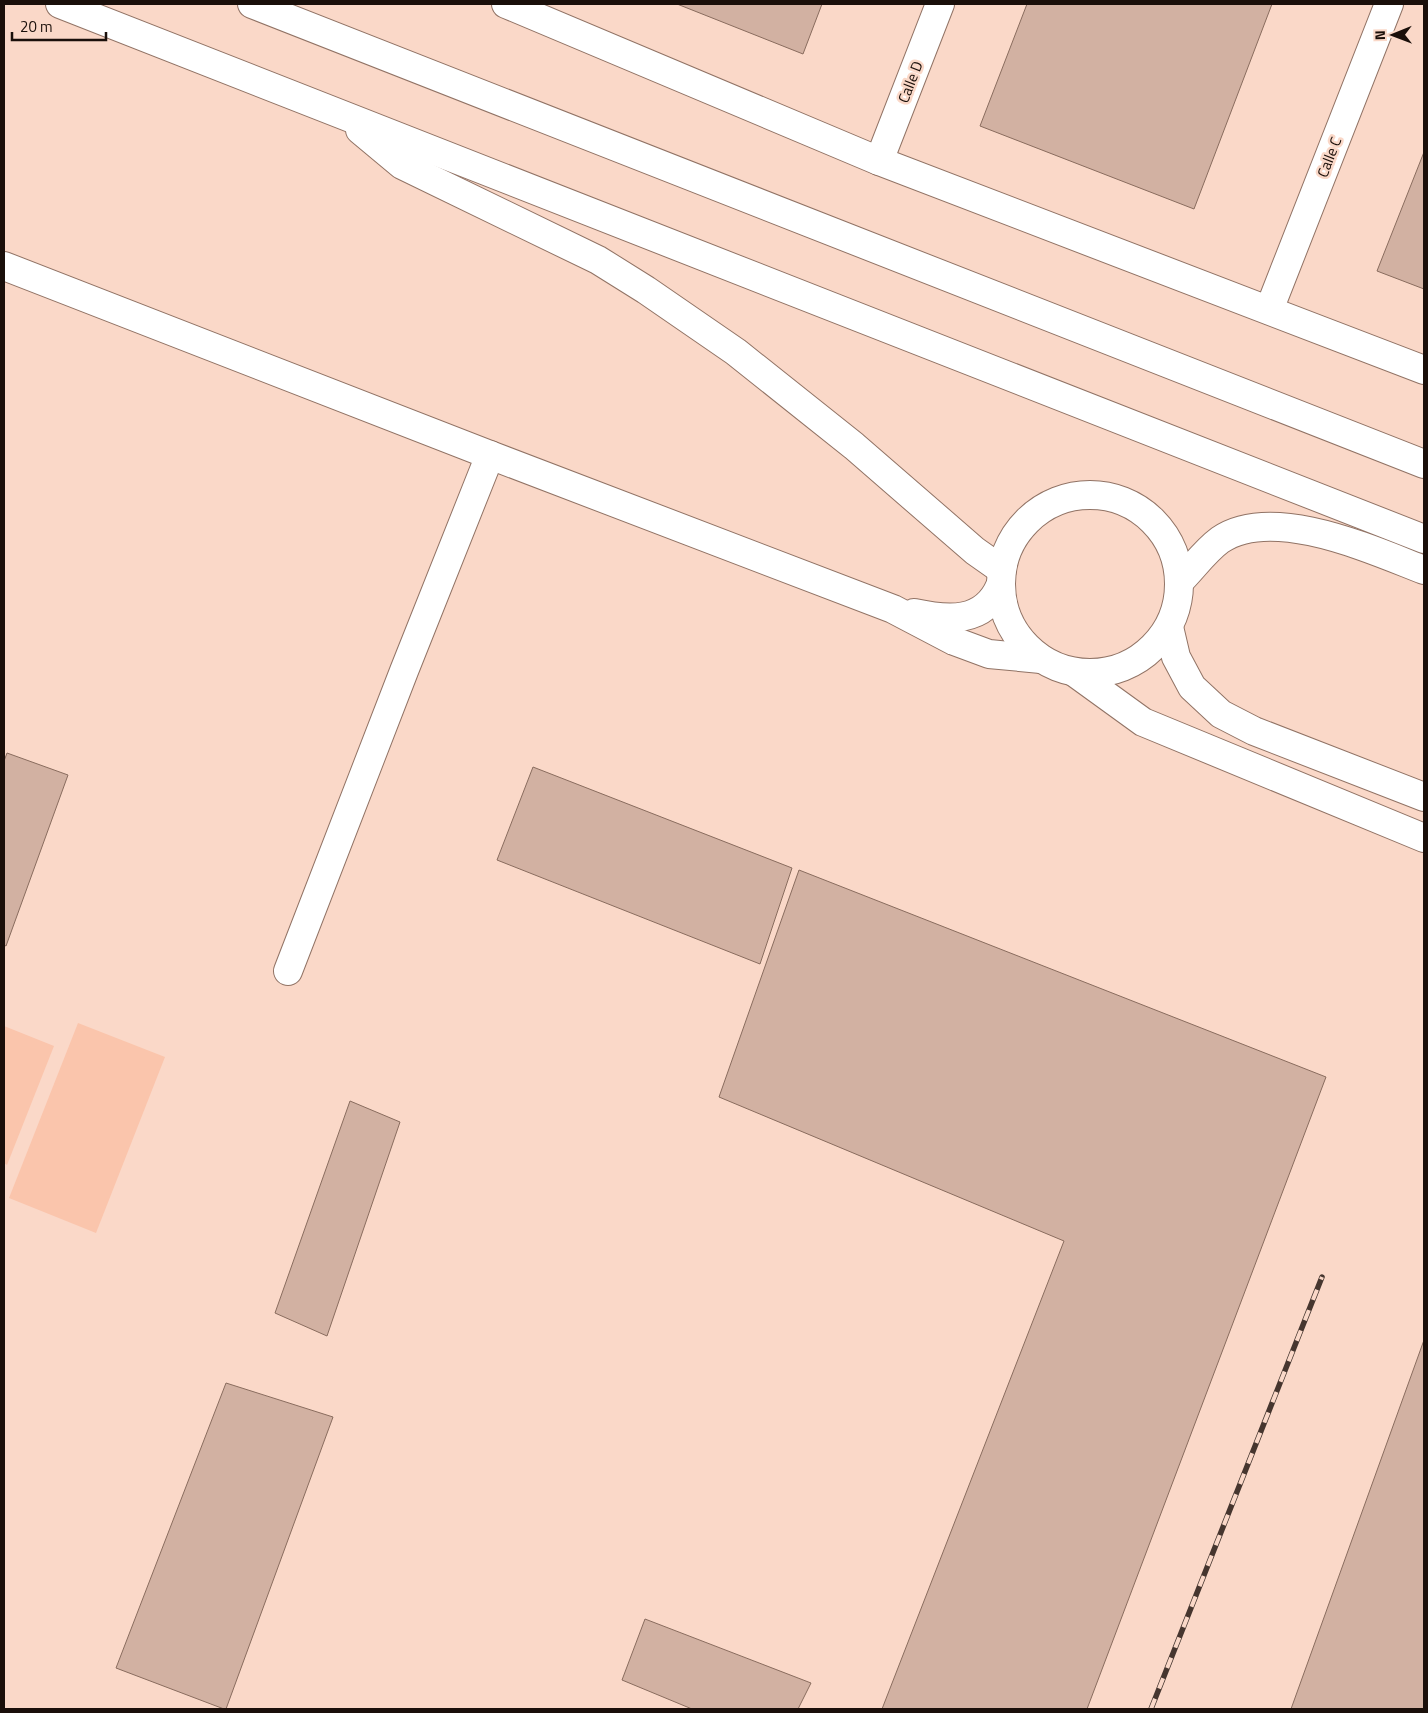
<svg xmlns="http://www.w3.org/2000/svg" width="1428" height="1713" font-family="'Titillium Web',sans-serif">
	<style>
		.green { fill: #fac5ac }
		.building { fill: #d2b1a2; stroke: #896c5e }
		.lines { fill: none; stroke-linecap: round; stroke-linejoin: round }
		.minor-casing { stroke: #917365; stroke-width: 30 }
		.highway-casing { stroke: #917365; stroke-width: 30 }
		.minor { stroke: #fff; stroke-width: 28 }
		.highway { stroke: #fff; stroke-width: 28 }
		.rail-casing { stroke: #46362f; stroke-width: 5.5 }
		.rail { stroke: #fad8c8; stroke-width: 4; stroke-dasharray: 11; stroke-linecap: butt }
		.labels { text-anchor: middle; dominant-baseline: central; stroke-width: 5; stroke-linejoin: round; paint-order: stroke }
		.street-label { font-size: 15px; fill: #1a0f0a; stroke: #fad8c8 }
	</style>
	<rect width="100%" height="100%" fill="#fad8c8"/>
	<g class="green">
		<polygon points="78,1023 165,1057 96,1233 9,1198"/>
		<polygon points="4,1026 54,1046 7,1165 4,1163"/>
	</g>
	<g class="building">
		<polygon points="677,4 822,4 803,54"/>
		<polygon points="1027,4 1272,4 1194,209 980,126"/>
		<polygon points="1424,152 1424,289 1377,271"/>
		<polygon points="7,753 68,775 6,946 4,945 4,761"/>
		<polygon points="533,767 792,868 760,964 497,860"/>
		<polygon points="799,870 1326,1077 1087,1709 882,1709 1064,1241 719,1097"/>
		<polygon points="350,1101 400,1122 327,1336 275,1313"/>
		<polygon points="1424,1340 1424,1709 1291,1709"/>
		<polygon points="226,1383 333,1417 226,1709 224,1709 116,1668"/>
		<polygon points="645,1619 811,1683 798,1709 692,1709 622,1680"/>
	</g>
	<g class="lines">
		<g class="minor-casing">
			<g id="minor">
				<polyline points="506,4 879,161 1424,370"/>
				<polyline points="879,161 940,4"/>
				<polyline points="4,266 490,455 893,609 954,641 989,654 1041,659"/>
				<polyline points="1269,310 1389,4"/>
				<circle cx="1090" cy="584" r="89"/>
				<path d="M914 613C947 620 984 624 1000 586"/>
				<polyline points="1169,627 1176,657 1192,687 1221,714 1254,731 1424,797"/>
				<polyline points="1074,672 1143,722 1424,838"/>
				<polyline points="288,971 404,671 490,455"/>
			</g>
		</g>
		<g class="highway-casing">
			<g id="highway">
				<polyline points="60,4 1424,539"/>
				<polyline points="252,4 1424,464"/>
				<polyline points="360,130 402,165 598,260 646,290 736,352 854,446 975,551 1002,570"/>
				<path d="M1180 581C1193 568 1205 551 1220 540 1272 504 1372 550 1424 570"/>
			</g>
		</g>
		<use href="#minor" class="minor"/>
		<use href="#highway" class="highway"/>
		<g class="rail-casing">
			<polyline id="rail" points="1151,1709 1322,1277"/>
		</g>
		<use href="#rail" class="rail"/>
	</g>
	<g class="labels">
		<g class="street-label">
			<text transform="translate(910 82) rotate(-69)">Calle D</text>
			<text transform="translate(1329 157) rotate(-69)">Calle C</text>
		</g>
	</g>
	<rect width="1428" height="1713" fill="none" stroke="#1a0f0a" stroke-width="10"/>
	<g transform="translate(1393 35) rotate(269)" stroke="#fad8c8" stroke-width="4" paint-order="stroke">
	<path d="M0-4L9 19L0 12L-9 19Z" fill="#1a0f0a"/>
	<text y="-8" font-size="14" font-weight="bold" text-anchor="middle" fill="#1a0f0a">N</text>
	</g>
	<path d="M12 32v8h94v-8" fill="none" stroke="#1a0f0a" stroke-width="2.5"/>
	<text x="20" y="32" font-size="15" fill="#1a0f0a" stroke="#fad8c8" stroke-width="4" paint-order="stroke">20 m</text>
</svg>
